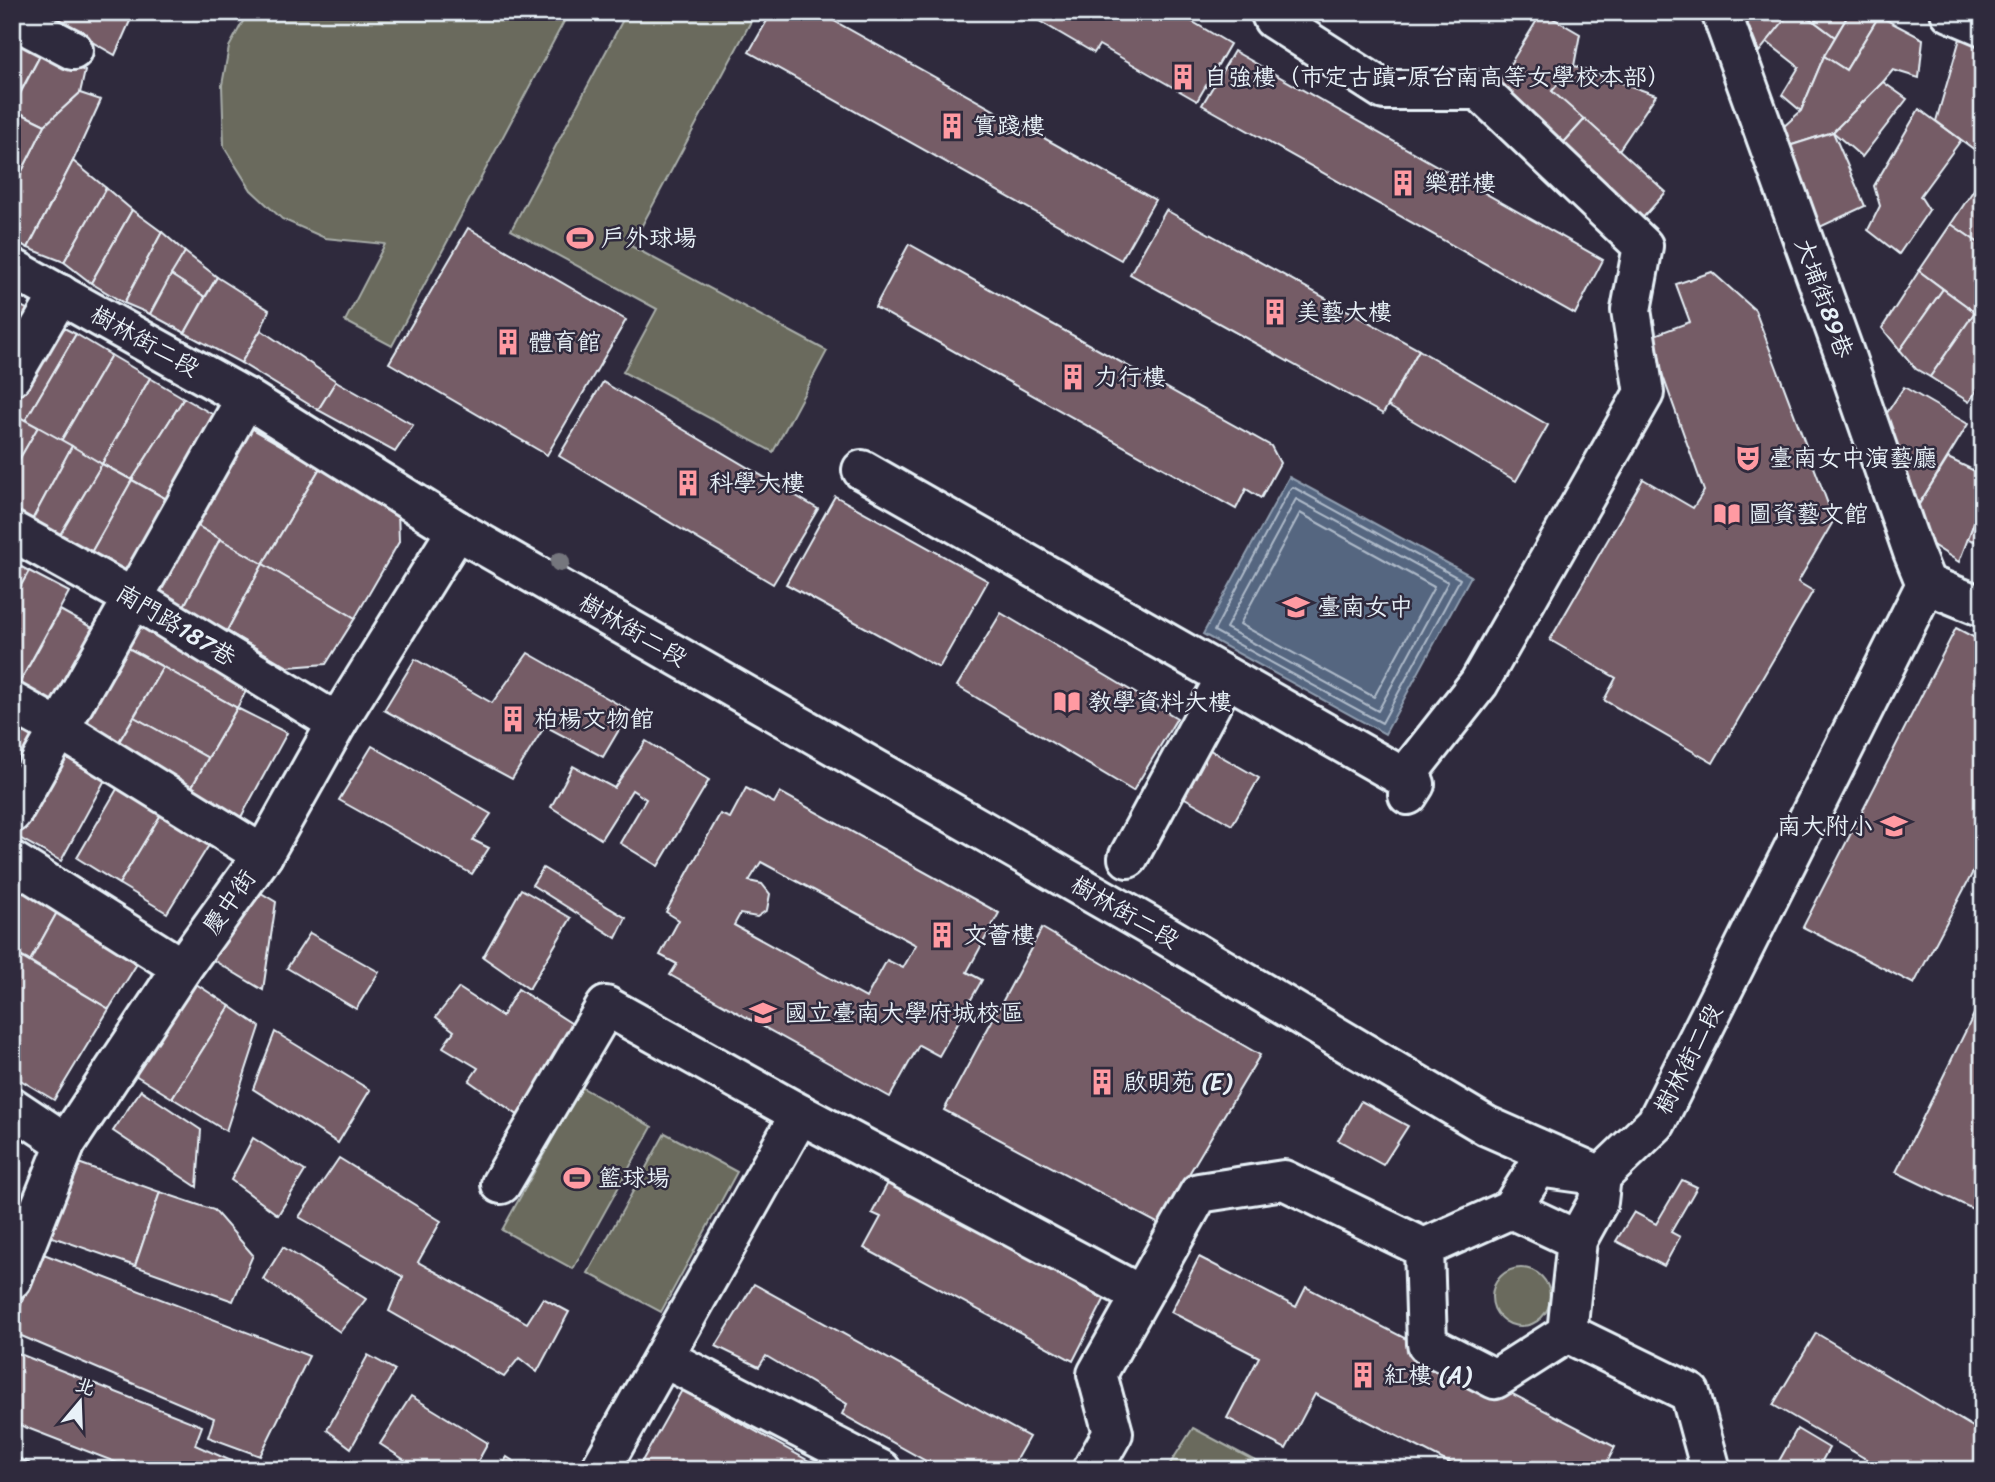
<svg xmlns="http://www.w3.org/2000/svg" width="1995" height="1482" font-family="Sriracha,'LXGW WenKai TC',sans-serif">
	<style>
		.green { fill: #6a6b5d; stroke: #a9aeaa; stroke-width: 2 }
		.water { fill: #556680; stroke: #909eb0; stroke-width: 2 }
		.lines { fill: none; stroke-linecap: round; stroke-linejoin: round }
		.shore { stroke: #adb9c8; stroke-width: 2 }
		.building { fill: #745c66; stroke: #e8f1f8; stroke-width: 2; fill-rule: evenodd }
		.minor-casing { stroke: #e8f1f8; stroke-width: 44 }
		.minor { stroke: #2f2a3d; stroke-width: 38 }
		.tree { fill: #75767d }
		.labels { text-anchor: middle; dominant-baseline: central; stroke-width: 5; stroke-linejoin: round; paint-order: stroke }
		.poi-label { font-size: 24px; fill: #e8f1f8; stroke: #2f2a3d; text-anchor: start }
		.street-label { font-size: 24px; fill: #e8f1f8; stroke: #2f2a3d }
	</style>
	<rect width="100%" height="100%" fill="#2f2a3d"/>
	<filter id="ink" filterUnits="userSpaceOnUse"><feTurbulence type="fractalNoise" baseFrequency=".0143" numOctaves="2"/><feDisplacementMap in="SourceGraphic" scale="14" xChannelSelector="R" yChannelSelector="G"/><feConvolveMatrix kernelMatrix="1 2 1 2 8 2 1 2 1" color-interpolation-filters="sRGB"/></filter>
	<g filter="url(#ink)">
		<g class="green">
			<polygon points="248,12 569,12 392,346 345,321 385,244 325,238 282,219 251,190 224,147 222,85 229,47"/>
			<polygon points="627,12 756,12 631,246 827,351 773,452 623,372 657,309 511,230"/>
			<polygon points="581,1087 652,1127 573,1269 502,1230"/>
			<polygon points="665,1133 737,1172 661,1312 588,1273"/>
			<circle cx="1521" cy="1297" r="29"/>
			<polygon points="1193,1428 1272,1470 1166,1470"/>
		</g>
		<polygon class="water" points="1289,477 1471,576 1385,734 1203,634"/>
		<g class="lines">
			<g class="shore">
				<polygon points="1293,487 1460,579 1382,723 1214,631 1290,489"/>
				<polygon points="1296,499 1448,582 1378,711 1226,628"/>
				<polygon points="1300,513 1434,587 1374,697 1240,624"/>
			</g>
		</g>
		<g class="building">
			<polygon points="64,12 134,12 115,55 59,23"/>
			<polygon points="772,12 818,12 1155,200 1121,260 749,52"/>
			<polygon points="1024,12 1176,12 1230,44 1197,101 1099,45 1094,53"/>
			<polygon points="1542,12 1580,34 1574,66 1552,91 1585,119 1559,148 1498,84"/>
			<polygon points="1750,12 1791,12 1759,52 1746,20"/>
			<polygon points="1791,12 1796,12 1815,22 1835,37 1824,56 1801,111 1782,95 1799,67 1767,42"/>
			<polygon points="1796,12 1822,12 1815,22"/>
			<polygon points="1822,12 1850,12 1835,37 1815,22"/>
			<polygon points="1850,12 1879,12 1879,16 1846,70 1824,56"/>
			<polygon points="1879,16 1923,39 1919,78 1893,70 1883,82 1833,132 1789,146 1782,128 1801,111 1824,56 1846,70"/>
			<polygon points="1961,35 1983,44 1983,156 1936,121"/>
			<polygon points="12,38 42,52 12,107"/>
			<polygon points="1234,51 1603,260 1575,314 1202,105"/>
			<polygon points="42,52 85,71 80,93 45,125 12,109"/>
			<polygon points="1574,66 1656,95 1619,150 1552,91"/>
			<polygon points="1883,82 1907,99 1862,157 1833,132"/>
			<polygon points="80,93 101,100 73,161 28,248 12,240 12,191 45,125"/>
			<polygon points="12,109 45,125 12,191"/>
			<polygon points="1919,109 1961,140 1920,196 1929,210 1899,254 1868,230 1880,206 1874,186"/>
			<polygon points="1585,119 1666,192 1640,221 1559,148"/>
			<polygon points="1833,132 1865,206 1820,227 1789,146"/>
			<polygon points="73,161 106,188 64,262 28,248"/>
			<polygon points="1983,176 1983,246 1951,224"/>
			<polygon points="106,188 132,210 91,283 64,262"/>
			<polygon points="132,210 162,232 124,303 91,283"/>
			<polygon points="1166,210 1419,350 1383,414 1130,274"/>
			<polygon points="1951,224 1983,246 1983,318 1919,271"/>
			<polygon points="468,228 626,320 547,455 389,363"/>
			<polygon points="162,232 185,252 150,314 124,303"/>
			<polygon points="909,244 1271,446 1280,463 1261,498 1246,489 1236,509 875,307"/>
			<polygon points="185,252 217,277 205,297 171,275"/>
			<polygon points="1919,271 1943,289 1900,350 1882,328"/>
			<polygon points="1712,272 1755,310 1834,520 1798,582 1813,591 1713,763 1604,700 1616,678 1550,640 1643,479 1693,508 1704,491 1649,337 1690,322 1676,284"/>
			<polygon points="171,275 205,297 185,333 150,314"/>
			<polygon points="217,277 269,310 261,330 241,363 185,333"/>
			<polygon points="1943,289 1975,312 1930,377 1916,369 1900,350"/>
			<polygon points="12,301 30,311 12,343"/>
			<polygon points="1975,312 1983,318 1983,381 1969,402 1930,377"/>
			<polygon points="54,323 76,334 25,421 12,413 12,397"/>
			<polygon points="261,330 336,381 318,410 241,363"/>
			<polygon points="76,334 111,355 61,441 25,421"/>
			<polygon points="1419,350 1548,425 1516,481 1388,406"/>
			<polygon points="111,355 150,378 102,464 61,441"/>
			<polygon points="150,378 184,398 132,480 102,464"/>
			<polygon points="336,381 413,425 395,452 318,410"/>
			<polygon points="603,382 818,509 773,584 559,456"/>
			<polygon points="1904,387 1968,424 1913,514 1885,416"/>
			<polygon points="184,398 219,418 170,501 132,480"/>
			<polygon points="12,413 38,427 12,472"/>
			<polygon points="246,425 320,468 263,564 189,521"/>
			<polygon points="38,427 72,446 30,524 12,514 12,472"/>
			<polygon points="72,446 102,464 57,540 30,524"/>
			<polygon points="1948,458 1983,475 1983,499 1959,562 1919,536 1913,514"/>
			<polygon points="102,464 132,480 88,558 57,540"/>
			<polygon points="320,468 398,509 399,542 355,618 263,564"/>
			<polygon points="132,480 170,501 127,579 88,558"/>
			<polygon points="835,496 988,581 939,668 786,584"/>
			<polygon points="1983,499 1983,544 1968,539"/>
			<polygon points="189,521 220,539 183,608 152,589"/>
			<polygon points="220,539 263,564 227,631 183,608"/>
			<polygon points="12,562 29,571 12,602"/>
			<polygon points="263,564 355,618 326,664 288,667 227,631"/>
			<polygon points="29,571 69,592 15,691 12,690 12,602"/>
			<polygon points="60,610 98,631 53,713 15,691"/>
			<polygon points="1001,613 1177,718 1133,791 957,686"/>
			<polygon points="148,620 253,678 237,708 119,643 128,627"/>
			<polygon points="1956,628 1983,642 1983,853 1914,984 1803,927"/>
			<polygon points="119,643 163,667 117,745 75,721"/>
			<polygon points="528,653 630,711 603,757 545,726 512,779 384,710 415,659 492,703"/>
			<polygon points="163,667 237,708 208,758 134,717"/>
			<polygon points="237,708 287,733 241,817 191,788"/>
			<polygon points="134,717 208,758 191,788 117,745"/>
			<polygon points="12,720 39,734 12,782"/>
			<polygon points="646,741 709,780 658,866 620,843 646,799 632,790 601,839 551,807 573,766 614,788"/>
			<polygon points="372,746 491,814 473,840 489,848 472,874 339,800"/>
			<polygon points="1203,746 1259,778 1232,825 1176,793"/>
			<polygon points="62,754 106,778 61,861 16,836"/>
			<polygon points="121,782 165,808 119,884 77,858"/>
			<path d="M746 788 774 803 780 792 999 913 967 972 982 980 939 1056 919 1045 890 1097 670 975 677 964 660 955 679 920 666 912 720 814 730 818ZM761 862 916 945 903 968 887 960 866 998 734 925 740 914 757 917 767 910 770 894 762 884 749 881Z"/>
			<polygon points="165,808 214,837 167,913 119,884"/>
			<polygon points="543,868 626,918 616,938 532,885"/>
			<polygon points="12,880 60,907 30,961 12,952"/>
			<polygon points="521,889 571,918 529,989 483,957"/>
			<polygon points="256,890 276,902 263,990 213,960"/>
			<polygon points="60,907 143,954 109,1009 30,961"/>
			<polygon points="1042,928 1260,1055 1159,1224 944,1110"/>
			<polygon points="310,933 379,972 356,1009 287,968"/>
			<polygon points="12,952 109,1009 54,1100 12,1075"/>
			<polygon points="193,982 230,1006 172,1098 135,1075"/>
			<polygon points="459,988 502,1016 518,989 574,1025 522,1118 469,1081 478,1068 443,1047 454,1031 436,1017"/>
			<polygon points="230,1006 260,1027 226,1131 172,1098"/>
			<polygon points="1978,1006 1983,1009 1983,1214 1896,1172"/>
			<polygon points="275,1032 370,1090 338,1143 253,1089"/>
			<polygon points="141,1090 201,1130 197,1187 113,1131"/>
			<polygon points="1361,1101 1408,1126 1383,1165 1338,1140"/>
			<polygon points="253,1138 305,1171 278,1215 231,1180"/>
			<polygon points="339,1158 441,1221 418,1262 527,1323 543,1298 569,1312 537,1372 519,1358 504,1377 389,1311 403,1277 299,1217"/>
			<polygon points="70,1160 160,1192 135,1266 44,1234"/>
			<polygon points="890,1179 1106,1296 1073,1361 864,1248 881,1217 872,1213"/>
			<polygon points="1682,1180 1697,1187 1671,1232 1680,1237 1664,1266 1616,1241 1634,1212 1656,1224"/>
			<polygon points="160,1192 214,1210 253,1255 233,1301 135,1266"/>
			<polygon points="283,1247 366,1299 340,1332 263,1279"/>
			<polygon points="41,1253 309,1356 260,1456 208,1437 214,1418 12,1332 12,1327"/>
			<polygon points="1199,1257 1296,1307 1306,1287 1615,1447 1603,1470 1463,1470 1315,1394 1286,1449 1227,1418 1259,1357 1171,1312"/>
			<polygon points="754,1284 1029,1437 1010,1470 942,1470 842,1414 847,1404 766,1356 759,1367 716,1346"/>
			<polygon points="1816,1333 1983,1433 1983,1452 1974,1470 1885,1470 1773,1405"/>
			<polygon points="12,1351 202,1426 195,1445 245,1467 244,1470 121,1470 123,1465 12,1422"/>
			<polygon points="368,1355 395,1370 351,1448 327,1430"/>
			<polygon points="682,1390 825,1470 637,1470"/>
			<polygon points="411,1396 488,1443 473,1470 420,1470 380,1444"/>
			<polygon points="1797,1429 1829,1448 1817,1470 1774,1470"/>
			<polygon points="12,1455 29,1463 26,1470 12,1470"/>
			<polygon points="507,1457 527,1470 499,1470"/>
		</g>
		<g class="lines">
			<g class="minor-casing">
				<g id="minor">
					<polyline points="1270,12 1273,19 1384,90 1479,90 1643,246 1631,310 1644,393 1479,683 1404,778"/>
					<polyline points="1721,12 1844,353 1913,552 1926,584"/>
					<polyline points="1950,12 1983,26"/>
					<polyline points="12,18 73,50"/>
					<polyline points="12,268 246,398 457,530 1162,933 1487,1126 1601,1176"/>
					<polyline points="12,376 60,294"/>
					<polyline points="862,470 1415,784 1408,795"/>
					<polyline points="12,531 133,598 337,723"/>
					<polyline points="12,702 60,729 263,855"/>
					<polyline points="12,813 246,398"/>
					<polyline points="1128,858 1226,677"/>
					<polyline points="12,861 182,968"/>
					<polyline points="12,1107 66,1143"/>
					<polyline points="1601,1176 1656,1123 1926,584 1983,607"/>
					<polyline points="501,1184 606,1006 800,1114 1141,1295"/>
					<polyline points="1511,1209 1577,1240"/>
					<polyline points="1424,1248 1427,1344 1495,1379 1567,1333 1577,1240 1598,1202 1601,1176"/>
					<polyline points="12,1279 66,1143 182,968 263,855 337,723 457,530"/>
					<polyline points="1567,1333 1690,1393 1711,1470"/>
					<polyline points="664,1358 881,1470"/>
					<polyline points="600,1470 800,1114"/>
					<polyline points="1092,1470 1113,1433 1097,1374 1199,1193 1284,1180 1424,1248 1511,1209 1538,1167 1581,1173"/>
				</g>
			</g>
			<use href="#minor" class="minor"/>
		</g>
		<circle class="tree" cx="560" cy="562" r="10"/>
	</g>
	<defs>
		<g id="building-bare" transform="scale(2.1)"><path d="M-4-6H4V6H1V3H-1V6H-4ZM-2.5-4.3h1.7v1.8h-1.7ZM.8-4.3h1.7v1.8H.8ZM-2.5-1h1.7V.8h-1.7ZM.8-1h1.7V.8H.8Z" fill="#ff9aa2" stroke="#2f2a3d" stroke-width="2.5" paint-order="stroke"/></g>
		<g id="stadium-bare" transform="scale(2.1)"><path d="M0-5a6.5 5 0 1 0 0 10a6.5 5 0 1 0 0-10ZM-3.5-1.8h7v3.6h-7Z" fill="#ff9aa2" stroke="#2f2a3d" stroke-width="2.5" paint-order="stroke"/></g>
		<g id="theatre-bare" transform="scale(2.1)"><path d="M-5-5.5Q0-4 5-5.5V0Q5 5 0 6Q-5 5-5 0ZM-3.3-2.5H-1v1.5H-3.3ZM1-2.5H3.3v1.5H1ZM-2.8 1Q0 5.5 2.8 1Z" fill="#ff9aa2" stroke="#2f2a3d" stroke-width="2.5" paint-order="stroke"/></g>
		<g id="library-bare" transform="scale(2.1)"><path d="M-6-4Q-3-5.5-.7-3.5V5Q-3 3-6 4ZM6-4Q3-5.5 .7-3.5V5Q3 3 6 4Z" fill="#ff9aa2" stroke="#2f2a3d" stroke-width="2.5" paint-order="stroke"/></g>
		<g id="school-bare" transform="scale(2.1)"><path d="M0-5L7-2L0 1L-7-2ZM-4 1L0 2.5L4 1V4Q0 6-4 4Z" fill="#ff9aa2" stroke="#2f2a3d" stroke-width="2.5" paint-order="stroke"/></g>
		<g id="university-bare" transform="scale(2.1)"><path d="M0-5L7-2L0 1L-7-2ZM-4 1L0 2.5L4 1V4Q0 6-4 4Z" fill="#ff9aa2" stroke="#2f2a3d" stroke-width="2.5" paint-order="stroke"/></g>
	</defs>
	<g fill-rule="evenodd">
		<use href="#building-bare" x="1183" y="77"/>
		<use href="#building-bare" x="952" y="126"/>
		<use href="#building-bare" x="1403" y="183"/>
		<use href="#stadium-bare" x="580" y="238"/>
		<use href="#building-bare" x="1275" y="312"/>
		<use href="#building-bare" x="508" y="342"/>
		<use href="#building-bare" x="1073" y="377"/>
		<use href="#theatre-bare" x="1748" y="458"/>
		<use href="#building-bare" x="688" y="483"/>
		<use href="#library-bare" x="1727" y="514"/>
		<use href="#school-bare" x="1296" y="607"/>
		<use href="#library-bare" x="1067" y="702"/>
		<use href="#building-bare" x="513" y="719"/>
		<use href="#school-bare" x="1894" y="826"/>
		<use href="#building-bare" x="942" y="935"/>
		<use href="#university-bare" x="763" y="1013"/>
		<use href="#building-bare" x="1102" y="1082"/>
		<use href="#stadium-bare" x="577" y="1178"/>
		<use href="#building-bare" x="1363" y="1375"/>
	</g>
	<g class="labels">
		<g class="poi-label">
			<text x="1204" y="77">自強樓（市定古蹟-原台南高等女學校本部）</text>
			<text x="973" y="126">實踐樓</text>
			<text x="1424" y="183">樂群樓</text>
			<text x="601" y="238">戶外球場</text>
			<text x="1296" y="312">美藝大樓</text>
			<text x="529" y="342">體育館</text>
			<text x="1094" y="377">力行樓</text>
			<text x="1769" y="458">臺南女中演藝廳</text>
			<text x="709" y="483">科學大樓</text>
			<text x="1748" y="514">圖資藝文館</text>
			<text x="1317" y="607">臺南女中</text>
			<text x="1088" y="702">教學資料大樓</text>
			<text x="534" y="719">柏楊文物館</text>
			<text x="1873" y="826" text-anchor="end">南大附小</text>
			<text x="963" y="935">文薈樓</text>
			<text x="784" y="1013">國立臺南大學府城校區</text>
			<text x="1123" y="1082">啟明苑 (E)</text>
			<text x="598" y="1178">籃球場</text>
			<text x="1384" y="1375">紅樓 (A)</text>
		</g>
		<g class="street-label">
			<text transform="translate(1824 298) rotate(70)">大埔街89巷</text>
			<text transform="translate(145 341) rotate(29)">樹林街二段</text>
			<text transform="translate(176 625) rotate(31)">南門路187巷</text>
			<text transform="translate(633 630) rotate(30)">樹林街二段</text>
			<text transform="translate(229 902) rotate(-55)">慶中街</text>
			<text transform="translate(1125 912) rotate(30)">樹林街二段</text>
			<text transform="translate(1688 1059) rotate(-63)">樹林街二段</text>
		</g>
	</g>
	<rect width="1995" height="1482" fill="none" stroke="#2f2a3d" stroke-width="42"/>
	<rect x="21" y="21" width="1953" height="1440" fill="none" stroke="#e8f1f8" stroke-width="2.5" filter="url(#ink)"/>
	<g transform="translate(80 1402) rotate(19)" stroke="#2f2a3d" stroke-width="5" paint-order="stroke">
	<path d="M0-5L12 26L0 18L-12 26Z" fill="#e8f1f8"/>
	<text y="-10" font-size="19" font-weight="bold" text-anchor="middle" fill="#e8f1f8">北</text>
	</g>
</svg>
